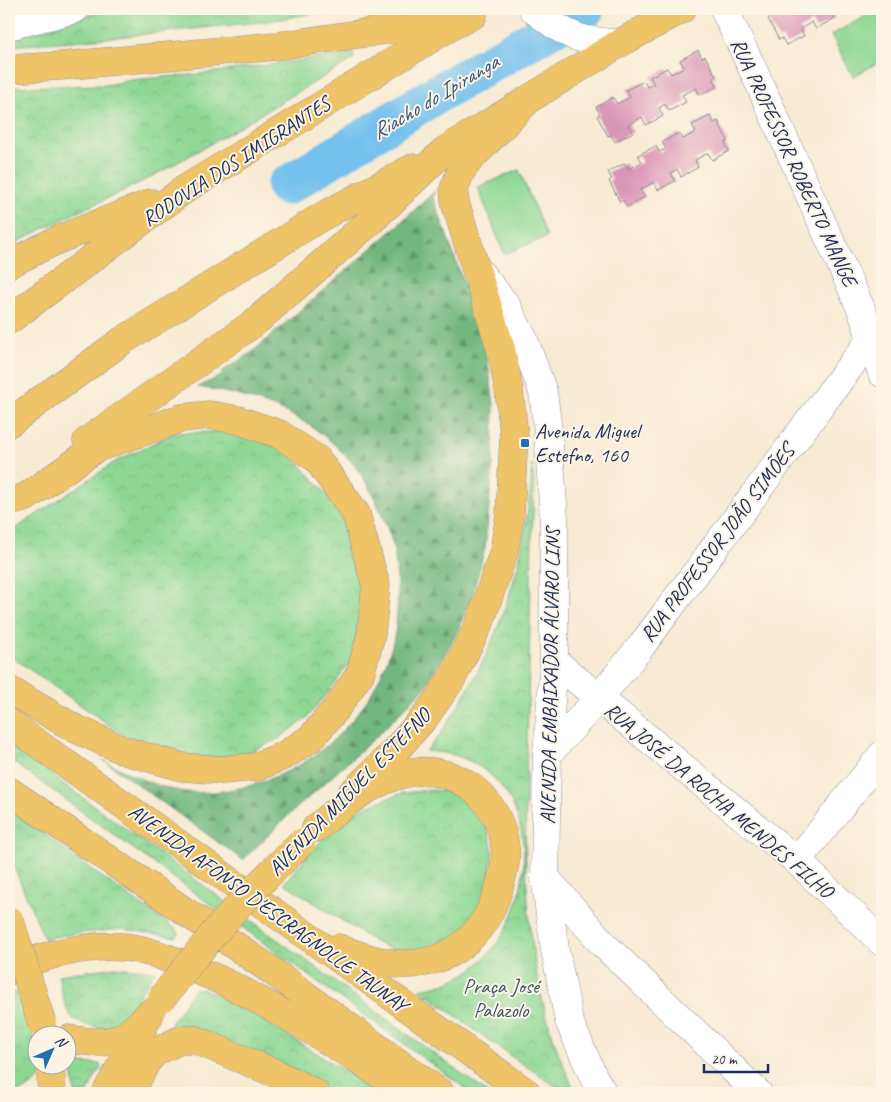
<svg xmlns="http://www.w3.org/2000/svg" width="891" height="1102" font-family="Caveat,sans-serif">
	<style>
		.green { fill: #8ed894; stroke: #548479 }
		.forest { fill: url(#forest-firs); stroke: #46746e }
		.park { fill: url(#park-crowns); stroke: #548479 }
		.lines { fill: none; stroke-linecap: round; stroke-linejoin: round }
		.river { stroke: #74c1ee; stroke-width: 39 }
		.building { fill: #d994b6 }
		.minor-casing { stroke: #8a8d99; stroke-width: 29 }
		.major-casing { stroke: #8a8d99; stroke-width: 29 }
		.highway-casing { stroke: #8a8d99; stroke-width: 29 }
		.minor { stroke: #fff; stroke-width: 28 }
		.major { stroke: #efc469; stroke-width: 28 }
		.highway { stroke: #efc469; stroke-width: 28 }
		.major-bridge-casing { stroke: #8a8d99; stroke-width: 29; stroke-linecap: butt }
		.highway-bridge-casing { stroke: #8a8d99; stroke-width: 29; stroke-linecap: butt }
		.major-bridge { stroke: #efc469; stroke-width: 28 }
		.highway-bridge { stroke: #efc469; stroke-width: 28 }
		.poi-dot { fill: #1f6fb2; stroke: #fcf5e5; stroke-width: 2 }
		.labels { text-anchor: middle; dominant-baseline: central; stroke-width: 4; stroke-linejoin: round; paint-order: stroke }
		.street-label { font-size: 21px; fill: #1b2f5e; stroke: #fcf5e5 }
		.poi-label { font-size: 21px; fill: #1b2f5e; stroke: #fcf5e5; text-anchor: start }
		.park-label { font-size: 21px; fill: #38596c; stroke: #fcf5e5 }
		.water-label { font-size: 22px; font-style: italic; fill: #315482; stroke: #fcf5e5 }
	</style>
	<defs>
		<pattern id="forest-firs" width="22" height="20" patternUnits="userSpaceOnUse" patternTransform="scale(1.25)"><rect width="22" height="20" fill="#72b87e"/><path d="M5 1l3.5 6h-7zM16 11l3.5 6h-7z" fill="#5d966a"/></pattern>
		<pattern id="park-crowns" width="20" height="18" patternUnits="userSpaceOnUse" patternTransform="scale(1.25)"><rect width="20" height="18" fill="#8ed894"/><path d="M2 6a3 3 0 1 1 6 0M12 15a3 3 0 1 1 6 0" fill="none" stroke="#7aba82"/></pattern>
	</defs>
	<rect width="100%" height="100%" fill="#fcf5e5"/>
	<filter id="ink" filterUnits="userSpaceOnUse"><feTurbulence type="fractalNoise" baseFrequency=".02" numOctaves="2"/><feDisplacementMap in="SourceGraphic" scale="10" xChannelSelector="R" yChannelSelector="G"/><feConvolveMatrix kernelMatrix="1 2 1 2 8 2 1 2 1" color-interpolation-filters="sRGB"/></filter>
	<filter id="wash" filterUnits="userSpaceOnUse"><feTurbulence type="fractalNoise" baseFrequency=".0096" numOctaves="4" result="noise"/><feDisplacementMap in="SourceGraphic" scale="20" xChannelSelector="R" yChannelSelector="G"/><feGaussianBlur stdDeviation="1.12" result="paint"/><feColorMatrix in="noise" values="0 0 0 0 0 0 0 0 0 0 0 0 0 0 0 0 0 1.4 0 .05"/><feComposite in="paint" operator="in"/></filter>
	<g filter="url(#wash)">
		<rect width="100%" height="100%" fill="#f8ebd4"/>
		<g class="green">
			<polygon points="879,9 882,9 882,60 853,77 831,35"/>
			<polygon points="519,170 547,237 504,254 478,187"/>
		</g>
		<path class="forest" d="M435 191 433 197 485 342 494 405 493 465 485 548 472 597 454 639 423 690 377 736 290 814 243 860 103 760C128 773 152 786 180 791 213 796 249 788 279 775 334 752 378 700 393 642 400 617 398 571 393 545 391 536 387 528 384 520 374 495 363 472 343 453 304 412 252 396 198 387L221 376 224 370 251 353 387 235Z"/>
		<g class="park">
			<polygon points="110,9 339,9 269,21 97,39 9,46 9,40"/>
			<path d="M353 53 354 59C286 98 219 141 149 178 103 202 54 221 9 247V87L107 85 130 80 202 74Z"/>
			<polygon points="242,431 288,451 332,500 355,547 364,616 353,657 336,682 306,719 278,739 248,753 215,759 166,754 119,732 9,655 9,533 115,462 174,433"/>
			<path d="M532 464 534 483C531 557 530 632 528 706 525 837 515 972 576 1093H566L505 1052 419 989C441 986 461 979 478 964 539 912 545 788 460 757 449 753 438 752 426 751 441 736 452 716 463 698 506 626 528 548 532 464Z"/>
			<polygon points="9,744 488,1093 472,1093 9,759"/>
			<polygon points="430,790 448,791 467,798 485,819 493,850 486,907 445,950 398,952 375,942 284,883 312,850 338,824 365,807 402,793"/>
			<polygon points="9,807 92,870 167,923 177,930 179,934 176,937 121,929 72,934 53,937 45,940 17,874 9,860"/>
			<path d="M116 967 155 971 122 1022 112 1029C65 1024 68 1018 58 975Z"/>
			<polygon points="194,989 203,989 230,1000 381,1093 324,1093 163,1036"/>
			<path d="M16 991C26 1014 37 1039 38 1064L44 1072C36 1084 24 1093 9 1093V995Z"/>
			<polygon points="75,1063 100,1064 101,1067 92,1083 88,1093 75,1093 72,1069"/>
		</g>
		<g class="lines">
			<polyline class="river" points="286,186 435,95 585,9"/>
		</g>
		<g id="blocks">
			<g class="building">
				<polygon points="770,9 836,9 831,12 835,18 816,29 812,22 800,29 804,36 786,45 782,38 779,40 768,19 771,17 767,10"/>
				<polygon points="838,9 853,9 841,16"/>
				<polygon points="698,50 702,58 705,56 716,76 713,78 717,86 700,95 696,88 682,95 686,102 669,111 665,104 659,108 663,116 646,125 642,117 628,125 633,132 615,142 611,135 608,136 597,116 600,114 596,107 613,97 617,104 630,97 626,90 644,81 647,87 654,84 650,77 667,68 671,74 684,67 680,60"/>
				<polygon points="710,116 714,123 718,121 728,141 725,143 729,151 712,160 708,153 695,160 698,167 681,177 677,169 671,173 675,181 658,190 654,182 640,190 645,197 627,207 623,200 620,202 609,181 612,179 608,172 625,163 629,169 642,162 638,155 656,146 659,152 666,149 662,142 679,133 683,139 696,132 692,125"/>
			</g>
		</g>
	</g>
	<g filter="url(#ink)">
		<use href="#blocks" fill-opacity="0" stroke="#8a8d99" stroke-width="1"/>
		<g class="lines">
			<g class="minor-casing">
				<g id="minor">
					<path d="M533 9C565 35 578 42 620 43"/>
					<polyline points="724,9 755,74 862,311 882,373"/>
					<polyline points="9,26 75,9"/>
					<polyline points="476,268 506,305 524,340 543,392 548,430 554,519 554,661 547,755 545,877 555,950 569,1021 594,1078 603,1093"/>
					<polyline points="554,661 797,861 882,942"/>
					<polyline points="547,755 598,699 639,649 842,377 871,339 882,327"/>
					<polyline points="797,861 882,755"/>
					<polyline points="545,877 604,945 758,1093"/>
				</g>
			</g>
			<g class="major-casing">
				<g id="major">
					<polyline points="444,151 620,43 682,9"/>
					<polyline points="351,794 392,754 425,717 451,680 480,622 504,551 510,515 514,435 509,390 501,349 455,202 454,189 461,171 470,159 527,101"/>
					<polyline points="106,1093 149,1016"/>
				</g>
			</g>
			<g class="highway-casing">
				<g id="highway">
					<polyline points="9,69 61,66 276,46 386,30 448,28"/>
					<polyline points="9,264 57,240 151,203"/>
					<polyline points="9,320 185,189 450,27 473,15 470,9"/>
					<polyline points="9,423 122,341 321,217 413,168"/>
					<polyline points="87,441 254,323 374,218 444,151"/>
					<polyline points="9,502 26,497 96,448 182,418 209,415 238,420 279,434 317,459 356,514 376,586 371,635 360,674 335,710 311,738 285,755 256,767 222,770 182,767 125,751 74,728 9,690"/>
					<polyline points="9,723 527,1093"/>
					<polyline points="9,791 272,971 440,1093"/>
					<path d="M316 828C343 806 367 784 402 774 451 761 500 796 505 847 507 858 504 869 501 880 491 922 464 957 419 963 392 968 364 957 338 948"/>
					<path d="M9 971C40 955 88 944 123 947 145 949 165 957 185 965 265 996 337 1048 410 1093"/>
					<path d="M68 1039C112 1045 119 1045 150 1013"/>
					<polyline points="50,1064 52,1093"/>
					<polyline points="130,1093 147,1061 155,1052 180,1040 196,1040 277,1074 315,1093"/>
				</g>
			</g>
			<use href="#minor" class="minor"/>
			<use href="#major" class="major"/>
			<use href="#highway" class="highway"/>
			<g class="major-bridge-casing">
				<polyline id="major-bridge" points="162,998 215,932 244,899 301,843"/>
			</g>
			<g class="highway-bridge-casing">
				<polyline id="highway-bridge" points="10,921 42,1024"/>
			</g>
			<use href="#major-bridge" class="major-bridge"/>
			<use href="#highway-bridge" class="highway-bridge"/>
		</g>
	</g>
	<rect class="poi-dot" x="520" y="438" width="10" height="10" rx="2.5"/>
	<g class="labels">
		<g class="street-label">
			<text transform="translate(236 161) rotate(-33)">RODOVIA DOS IMIGRANTES</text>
			<text transform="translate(794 162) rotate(65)">RUA PROFESSOR ROBERTO MANGE</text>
			<text transform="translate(717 543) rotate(-53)">RUA PROFESSOR JOÃO SIMÕES</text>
			<text transform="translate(550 676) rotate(-89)">AVENIDA EMBAIXADOR ÁLVARO LINS</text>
			<text transform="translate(349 792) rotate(-46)">AVENIDA MIGUEL ESTEFNO</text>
			<text transform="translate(719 800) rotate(40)">RUA JOSÉ DA ROCHA MENDES FILHO</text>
			<text transform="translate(268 908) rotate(36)">AVENIDA AFONSO D'ESCRAGNOLLE TAUNAY</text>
		</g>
		<g class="poi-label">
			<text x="535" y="431">Avenida Miguel<tspan x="535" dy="24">Estefno, 160</tspan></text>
		</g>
		<g class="park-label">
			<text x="501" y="986">Praça José<tspan x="501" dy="24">Palazolo</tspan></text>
		</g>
		<g class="water-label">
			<text transform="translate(435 97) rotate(-31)">Riacho do Ipiranga</text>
		</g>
	</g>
	<rect width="891" height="1102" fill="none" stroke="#fcf5e5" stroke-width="30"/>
	<g transform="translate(52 1050) rotate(45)"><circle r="24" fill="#fcf5e5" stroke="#a2a6af"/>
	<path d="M0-4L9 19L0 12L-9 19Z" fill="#1f6fb2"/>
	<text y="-8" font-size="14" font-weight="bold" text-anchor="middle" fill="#1b2f5e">N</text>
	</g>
	<path d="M704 1064v8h64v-8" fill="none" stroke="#1b2f5e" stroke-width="2.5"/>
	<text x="711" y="1064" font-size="15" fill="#1b2f5e" stroke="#fcf5e5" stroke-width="4" paint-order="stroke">20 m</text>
</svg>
